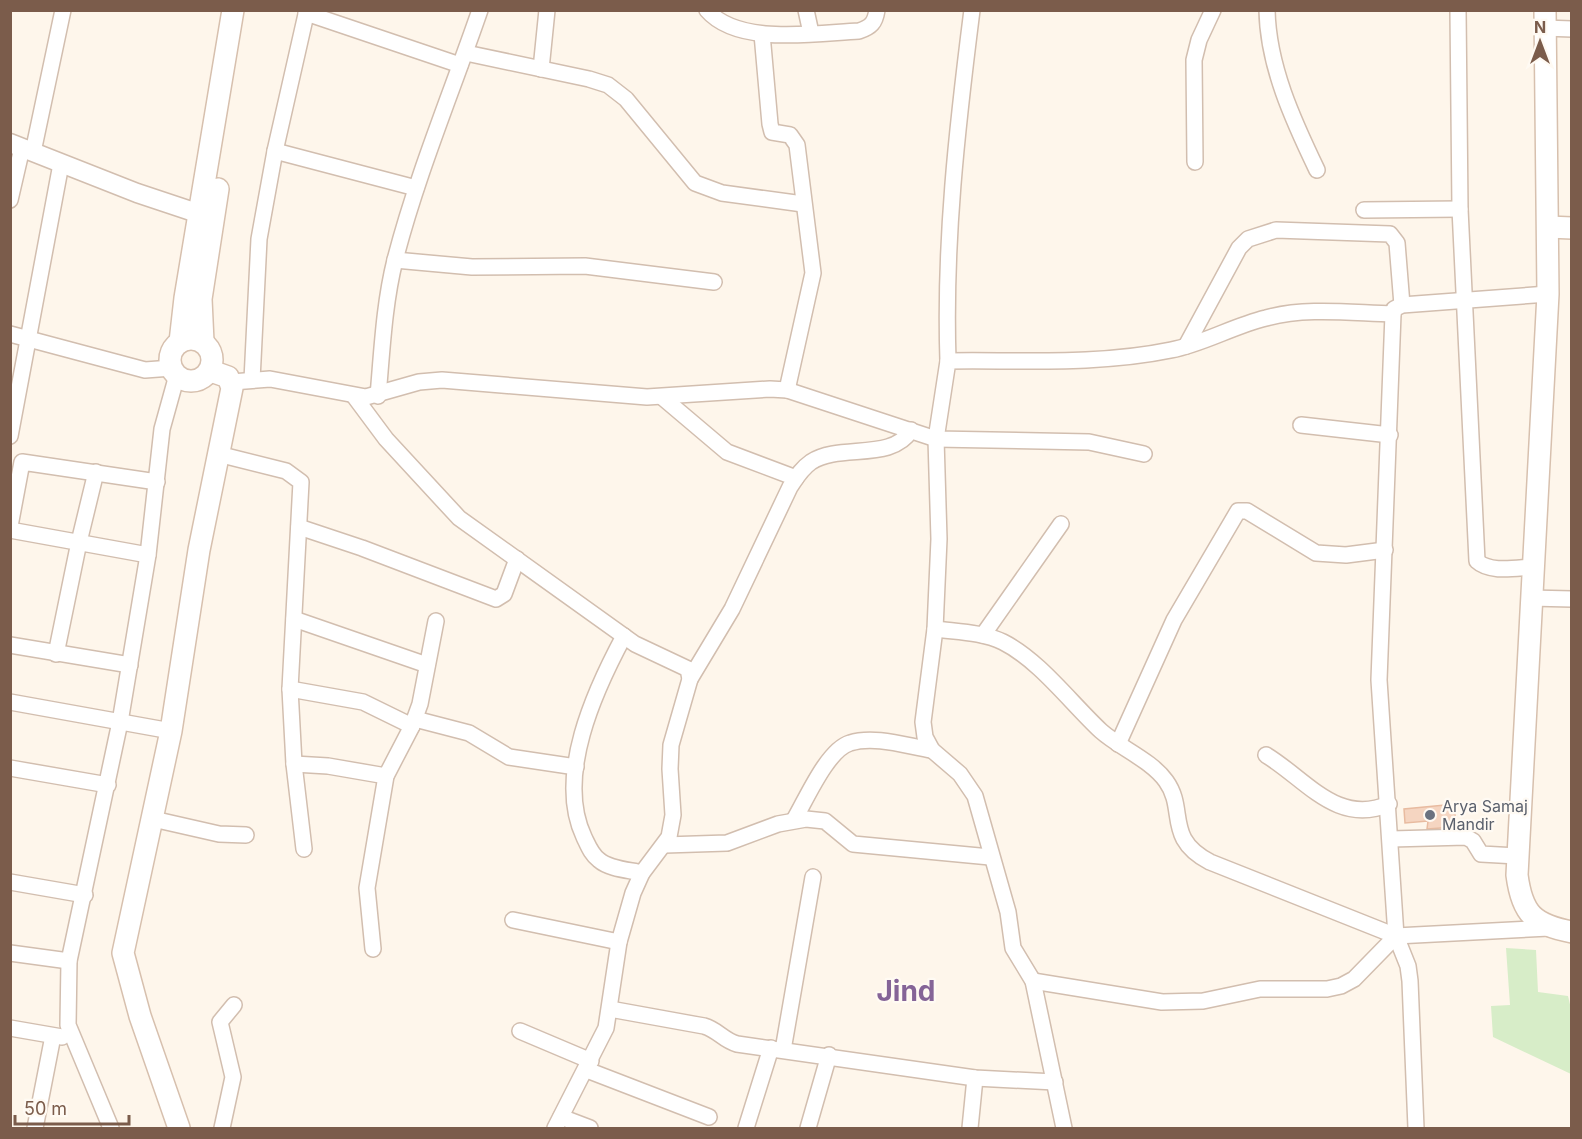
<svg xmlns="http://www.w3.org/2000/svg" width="1582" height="1139" font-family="Inter,sans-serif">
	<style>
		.green { fill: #d7edc8 }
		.building { fill: #f5d5c1; stroke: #e8bba0; stroke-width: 1.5 }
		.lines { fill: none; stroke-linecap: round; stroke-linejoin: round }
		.minor-casing { stroke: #d2beaf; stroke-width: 18 }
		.tertiary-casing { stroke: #d2beaf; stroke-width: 21 }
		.secondary-casing { stroke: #d7c0ae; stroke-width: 24 }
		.minor { stroke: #fff; stroke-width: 15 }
		.tertiary { stroke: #fff; stroke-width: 18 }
		.secondary { stroke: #fff; stroke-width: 21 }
		.worship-dot { fill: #6b7280; stroke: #fffaf3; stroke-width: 2 }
		.labels { text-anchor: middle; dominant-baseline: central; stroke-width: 4.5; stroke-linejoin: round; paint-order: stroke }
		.worship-label { font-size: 16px; fill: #5b616d; stroke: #fffaf3; text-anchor: start }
		.town-label { font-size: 28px; font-weight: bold; fill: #856497; stroke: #fffaf3 }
	</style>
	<rect width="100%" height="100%" fill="#fef6eb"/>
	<polygon class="green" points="1506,948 1536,950 1538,992 1568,996 1572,1013 1571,1074 1493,1037 1491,1006 1510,1005"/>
	<polygon class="building" points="1455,804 1455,827 1427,829 1428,821 1405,823 1404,809"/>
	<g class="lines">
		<g class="minor-casing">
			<g id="minor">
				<path d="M707 10C738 46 816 33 859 31 871 27 875 23 877 10"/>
				<polyline points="806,10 811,33"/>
				<path d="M1267 10C1268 66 1293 120 1317 170"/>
				<path d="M1458 10 1460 209 1477 561C1490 573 1515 568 1532 567"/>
				<polyline points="306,13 460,65"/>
				<polyline points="1544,28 1572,29"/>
				<polyline points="762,34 770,124 772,132 790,135 797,145 813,273 787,390"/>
				<polyline points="466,53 589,79 608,85 626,99 695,183 722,193 803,204"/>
				<polyline points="541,69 547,10"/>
				<polyline points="275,151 416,188"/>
				<polyline points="33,152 63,10"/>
				<polyline points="1195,162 1194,60 1199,40 1213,10"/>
				<polyline points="10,200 22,148"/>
				<polyline points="1364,210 1460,209"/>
				<polyline points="395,260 472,267 585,266 714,282"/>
				<polyline points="10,334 145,370 172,368"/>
				<polyline points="1186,346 1239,248 1248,239 1276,230 1390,234 1397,243 1402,305"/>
				<path d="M948 361C944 243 957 128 972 10"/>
				<polyline points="252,380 259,239 275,151 307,10"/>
				<polyline points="232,382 270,379 366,397 419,382 442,380 647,397 770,389 787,390 936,439 1089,442 1144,454"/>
				<polyline points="354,396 386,439 459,518 635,644 688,669 690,679 671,745 670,769 673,815 669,837 642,873 633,893 619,942 606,1028 555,1128"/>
				<path d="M378 396C382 351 384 304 395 260 417 175 451 94 480 10"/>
				<polyline points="662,397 727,452 796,478"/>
				<polyline points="1301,425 1390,435"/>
				<polyline points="10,436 61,164"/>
				<polyline points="218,454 286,471 301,482 290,689 294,764 304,849"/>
				<polyline points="10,526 22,462 157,482"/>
				<polyline points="299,527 362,548 496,599 504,594 517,559"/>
				<polyline points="10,530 148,555"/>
				<polyline points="1530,598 1572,599"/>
				<polyline points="294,619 427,665"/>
				<path d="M935 629C957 632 982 632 1003 642 1039 660 1071 703 1101 731 1120 748 1151 760 1166 781 1187 810 1164 838 1210 862L1396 936 1549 928"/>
				<polyline points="983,635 1061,524"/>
				<path d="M624 636C595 690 555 776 584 837 588 845 591 854 599 860 609 869 629 870 642 873"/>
				<polyline points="10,645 130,665"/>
				<polyline points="56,654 79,542 96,472"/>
				<path d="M690 679 732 609 790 487C796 478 801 469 811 462 840 443 892 462 911 430"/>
				<polyline points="290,689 363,702 412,726"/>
				<polyline points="10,702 171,731"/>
				<polyline points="415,719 469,733 509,757 576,767"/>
				<polyline points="1118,744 1174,620 1238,511 1247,511 1316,553 1346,555 1385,550"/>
				<path d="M1266 755C1307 780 1337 826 1389 804"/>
				<polyline points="294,764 328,766 386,776"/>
				<polyline points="10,768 108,785"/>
				<polyline points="153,819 219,834 246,835"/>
				<path d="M794 820C806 800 827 750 850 743 874 735 907 746 932 750"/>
				<polyline points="1391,839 1466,837 1473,841 1481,854 1517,856"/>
				<polyline points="665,845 727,843 778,824 806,819 825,821 853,844 990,857"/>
				<polyline points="10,882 85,895"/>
				<polyline points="513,920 619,942"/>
				<polyline points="373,949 367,888 386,776 412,726 420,704 436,621"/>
				<polyline points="10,953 69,961"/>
				<polyline points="1033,981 1162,1002 1203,1001 1260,989 1327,989 1341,986 1354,979 1396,936"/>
				<path d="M610 1009 704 1026C718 1030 723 1040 737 1044L975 1078 1055 1082"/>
				<polyline points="10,1028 62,1037"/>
				<polyline points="520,1031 591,1061"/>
				<polyline points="783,1050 813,877"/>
				<polyline points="587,1070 709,1117"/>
				<polyline points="561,1117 590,1128"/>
				<polyline points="35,1128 53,1036"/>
				<polyline points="111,1128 68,1025 69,961 120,722 148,555 162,429 177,375"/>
				<polyline points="222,1128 233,1077 220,1022 234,1005"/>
				<polyline points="746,1128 771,1048"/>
				<polyline points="808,1128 829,1055"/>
				<polyline points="970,1128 975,1078"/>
				<path d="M1064 1128 1033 981 1013 948 1008 912 975 796 960 774 932 750 925 737 923 722 935 629 939 539 936 439 948 361C1021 360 1099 365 1171 350 1203 344 1233 326 1266 318 1306 307 1351 313 1393 314"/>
				<polyline points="1416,1128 1410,981 1408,966 1396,936 1379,680 1393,314 1394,309 1402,305 1548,294"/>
			</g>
		</g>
		<g class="tertiary-casing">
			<polyline id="tertiary" points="10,143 137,193 212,218"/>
		</g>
		<g class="secondary-casing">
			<g id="secondary">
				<path d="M1545 10 1548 294 1517 875C1522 914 1534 925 1572 932"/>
				<polyline points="1548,227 1572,228"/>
				<circle cx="191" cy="360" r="21"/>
				<polyline points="180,342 185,298 233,10"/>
				<polyline points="203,342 201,299 218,189"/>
				<polyline points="179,1128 140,1016 123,953 171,731 199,550 232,388 228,377 211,371"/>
			</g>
		</g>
		<use href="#minor" class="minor"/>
		<use href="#tertiary" class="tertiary"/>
		<use href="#secondary" class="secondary"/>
	</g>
	<circle class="worship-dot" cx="1430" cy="815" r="6"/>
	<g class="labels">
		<g class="worship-label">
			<text x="1442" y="806">Arya Samaj<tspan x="1442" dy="18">Mandir</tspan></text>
		</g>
		<g class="town-label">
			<text x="906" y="991">Jind</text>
		</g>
	</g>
	<rect width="1582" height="1139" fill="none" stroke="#7b5c4b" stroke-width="24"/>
	<g transform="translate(1540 42)" stroke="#fffaf3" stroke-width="4.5" paint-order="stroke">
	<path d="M0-4.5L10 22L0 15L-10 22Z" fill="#7b5c4b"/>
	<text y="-9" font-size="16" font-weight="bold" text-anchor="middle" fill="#7b5c4b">N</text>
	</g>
	<path d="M15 1115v9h114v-9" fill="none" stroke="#7b5c4b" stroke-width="3"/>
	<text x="24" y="1115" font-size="18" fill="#7b5c4b" stroke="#fffaf3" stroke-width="4.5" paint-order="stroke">50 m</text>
</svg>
